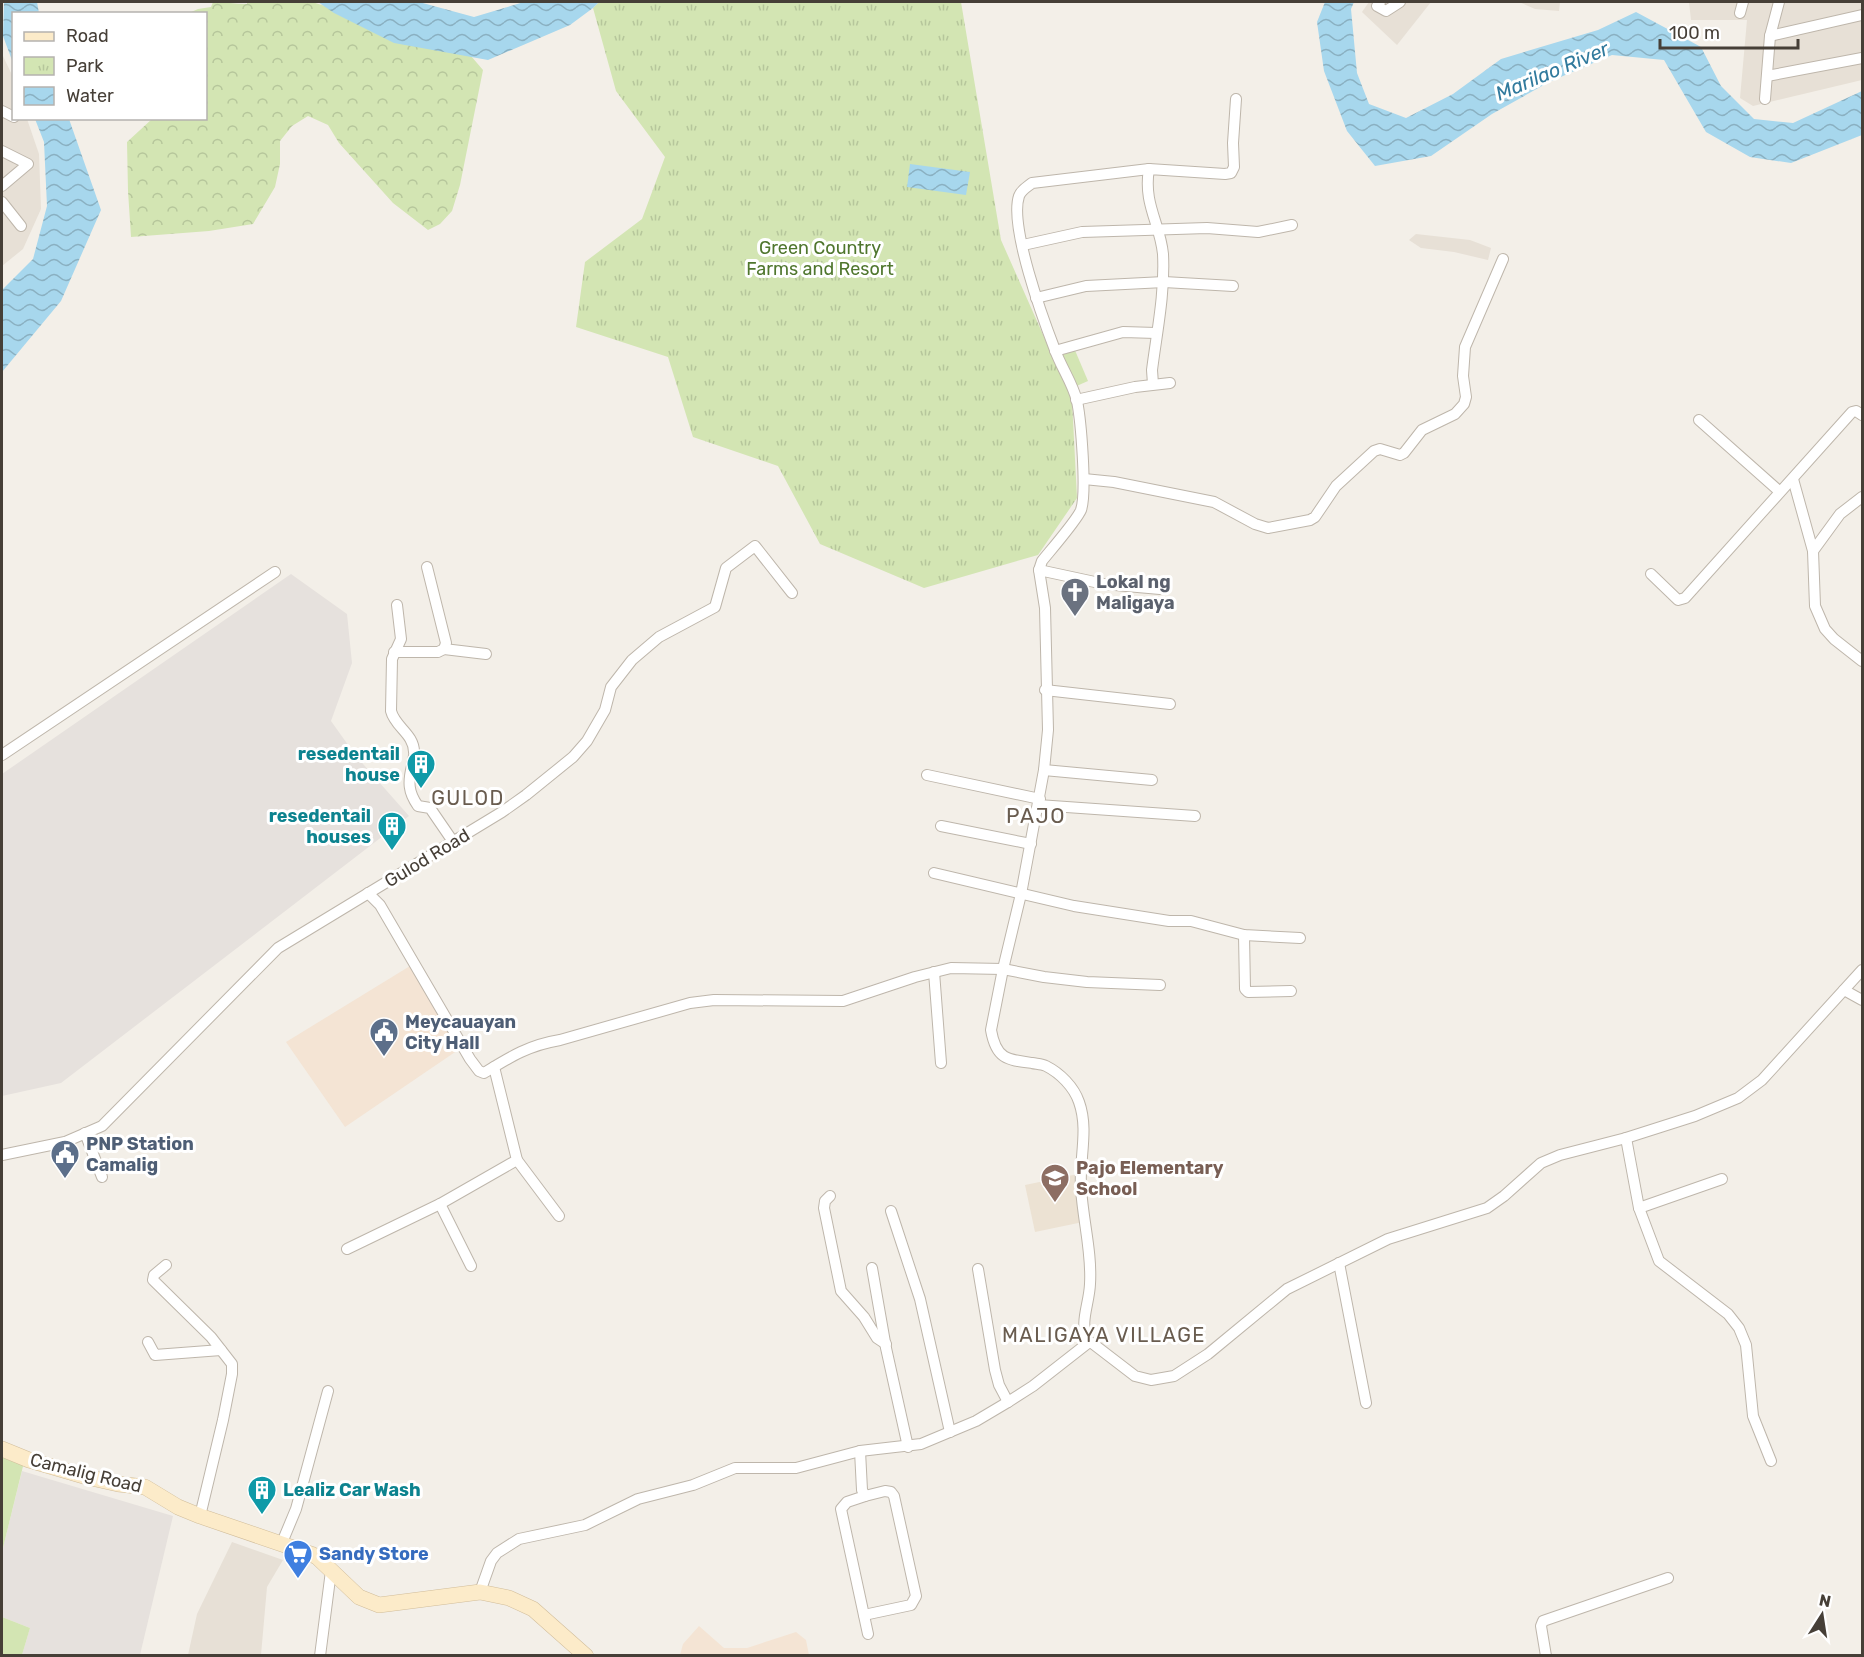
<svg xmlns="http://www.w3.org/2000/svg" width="1864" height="1657" font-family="Rubik,sans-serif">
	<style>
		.residential { fill: #e7e0d6 }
		.commercial { fill: #f4e4d4 }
		.industrial { fill: #e6e1dd }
		.education { fill: #ece2d3 }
		.grass { fill: #d3e5b3 }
		.forest { fill: url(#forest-crowns) }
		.park { fill: url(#park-tufts) }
		.water { fill: url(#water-waves) }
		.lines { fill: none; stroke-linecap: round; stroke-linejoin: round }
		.street-casing { stroke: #beb6ab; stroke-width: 12 }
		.secondary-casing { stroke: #d1bd9a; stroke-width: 16 }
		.street { stroke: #fff; stroke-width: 10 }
		.secondary { stroke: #fcebc9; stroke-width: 15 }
		.labels { text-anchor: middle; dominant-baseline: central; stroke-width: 6; stroke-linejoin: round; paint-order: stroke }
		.park-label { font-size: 18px; fill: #4f762d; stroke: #fff }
		.worship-label { font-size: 18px; font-weight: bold; fill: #5b616d; stroke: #fff; text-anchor: start }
		.culture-label { font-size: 18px; font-weight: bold; fill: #0d838f; stroke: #fff; text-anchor: end }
		.street-label { font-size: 18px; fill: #463f37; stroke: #fff }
		.service-label { font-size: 18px; font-weight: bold; fill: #4e5e75; stroke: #fff; text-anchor: start }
		.education-label { font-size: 18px; font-weight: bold; fill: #785e54; stroke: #fff; text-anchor: start }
		.shop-label { font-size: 18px; font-weight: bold; fill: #366cbe; stroke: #fff; text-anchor: start }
		.water-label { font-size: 20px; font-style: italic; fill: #317a9d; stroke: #fff }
		.neighbourhood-label { font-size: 20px; letter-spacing: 1.5px; fill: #695c4f; stroke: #fff }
		.quarter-label { font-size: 21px; letter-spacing: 1.5px; fill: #695c4f; stroke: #fff }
	</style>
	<defs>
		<pattern id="forest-crowns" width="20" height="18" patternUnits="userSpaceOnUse" patternTransform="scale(1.5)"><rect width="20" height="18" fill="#d3e5b3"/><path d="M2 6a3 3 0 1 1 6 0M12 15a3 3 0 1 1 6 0" fill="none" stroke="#b6c69b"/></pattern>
		<pattern id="park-tufts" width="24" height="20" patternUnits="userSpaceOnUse" patternTransform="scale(1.5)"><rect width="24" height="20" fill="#d3e5b3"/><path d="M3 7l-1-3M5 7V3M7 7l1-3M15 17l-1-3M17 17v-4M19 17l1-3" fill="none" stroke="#b6c69b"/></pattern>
		<pattern id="water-waves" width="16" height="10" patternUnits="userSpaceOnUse" patternTransform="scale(1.5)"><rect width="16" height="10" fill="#a7d7ed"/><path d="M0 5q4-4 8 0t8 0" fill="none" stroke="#8ab0c1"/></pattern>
	</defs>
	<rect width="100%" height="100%" fill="#f3efe8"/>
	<g class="residential">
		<polygon points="1369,2 1431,2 1397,45 1362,12"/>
		<polygon points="1519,2 1560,2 1559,11 1535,9"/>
		<polygon points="1689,2 1862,2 1862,80 1753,106 1740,98 1747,20 1691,20"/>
		<polygon points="2,54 13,77 14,118 27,119 39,154 41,209 23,249 2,266"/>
		<polygon points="1416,234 1470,240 1491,248 1488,260 1454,252 1421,248 1409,240"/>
		<polygon points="232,1542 283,1560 267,1587 261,1655 188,1655 197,1614"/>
	</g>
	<g class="commercial">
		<polygon points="410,966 461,1048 345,1127 286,1042"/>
		<polygon points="699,1626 724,1648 747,1648 796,1632 806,1640 809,1655 680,1655 683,1644"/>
	</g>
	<g class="industrial">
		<polygon points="291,574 347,614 352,663 331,721 356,756 409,816 61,1083 2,1096 2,774"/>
		<polygon points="22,1471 173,1516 140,1655 22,1655 30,1628 2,1617 2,1552"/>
	</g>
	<polygon class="education" points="1078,1174 1083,1222 1035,1232 1025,1185"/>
	<g class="grass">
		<polygon points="1074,348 1088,381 1072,388 1057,355"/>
		<polygon points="2,1449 25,1458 2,1552"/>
		<polygon points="2,1617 30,1628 22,1655 2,1655"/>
	</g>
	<path class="forest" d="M213 2C225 2 235 4 247 4V2H312L465 49 483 70 460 185 452 211 440 224 428 230 393 203 339 143 328 125 308 116 292 126 280 141V164L275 187 253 224 209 231 131 237 128 191 127 142 152 119 206 118V14L189 13 198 9 211 7Z"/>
	<polygon class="park" points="599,2 961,2 1001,240 1072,400 1077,498 1038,555 924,588 820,544 778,466 693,437 668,357 576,327 585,262 642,219 665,157 616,91 593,8"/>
	<g class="water">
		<polygon points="4,2 37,2 39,13 14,14 13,63 3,36"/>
		<polygon points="318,2 419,2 474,17 524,2 599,2 593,8 570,25 488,60 394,43 334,13"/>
		<polygon points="1325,2 1354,2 1351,9 1357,73 1369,104 1406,118 1453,94 1501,59 1598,30 1636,12 1701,47 1721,86 1754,119 1793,123 1862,91 1862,135 1791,163 1750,157 1706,132 1664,60 1612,55 1549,82 1492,114 1431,156 1375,166 1347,131 1324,71 1317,22"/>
		<polygon points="35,119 69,119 101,210 61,301 2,372 2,290 33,259 47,206 44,142"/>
		<polygon points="910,164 970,172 966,195 907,187"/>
	</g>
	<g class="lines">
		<g class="street-casing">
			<g id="street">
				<polyline points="1380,2 1377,6 1386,11 1400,2"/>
				<polyline points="1740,13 1743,2"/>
				<polyline points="1770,36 1862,15"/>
				<polyline points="1767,76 1862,58"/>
				<polyline points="1765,99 1770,36 1779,2"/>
				<polyline points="2,111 14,117"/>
				<polyline points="2,151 28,164 2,186"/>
				<path d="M1149 169 1032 183C1027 187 1021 190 1019 196 1009 226 1043 319 1055 350 1061 367 1073 384 1077 401 1081 421 1087 492 1081 510 1077 520 1050 551 1042 561L1039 570 1045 608 1048 730 1044 770 1021 894 1003 969 991 1030C996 1059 1007 1060 1032 1063 1037 1064 1042 1064 1046 1066 1060 1073 1074 1087 1079 1102 1089 1130 1079 1159 1081 1188 1083 1221 1092 1252 1090 1284 1089 1306 1079 1321 1088 1343H1092L1135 1376 1151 1380 1174 1376 1208 1354 1287 1289 1388 1239 1487 1208 1504 1196 1541 1163 1560 1155 1626 1138 1695 1116 1738 1098 1762 1080 1862 970"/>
				<polyline points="2,202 21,226"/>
				<polyline points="1023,245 1082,232 1207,228 1258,232 1292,225"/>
				<polyline points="1036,298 1086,286 1164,282 1233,286"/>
				<polyline points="1055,351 1123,332 1156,333"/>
				<path d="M1153 384 1152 370C1157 331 1165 293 1163 254 1160 223 1143 204 1149 169L1225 174 1231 173 1234 167 1233 143 1236 99"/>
				<polyline points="1076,400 1135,387 1170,383"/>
				<polyline points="1699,420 1779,491"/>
				<polyline points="1084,479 1114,482 1214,502 1255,524 1268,528 1310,520 1315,517 1336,486 1374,451 1380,449 1400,455 1404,453 1422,430 1455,414 1464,404 1466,397 1463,376 1465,347 1503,259"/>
				<polyline points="1793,479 1813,551 1815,606 1825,629 1834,639 1862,661"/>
				<polyline points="1813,551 1840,514 1862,497"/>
				<polyline points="1039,570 1104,584 1160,589"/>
				<polyline points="1651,574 1678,600 1685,598 1852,412 1856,411 1862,415"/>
				<path d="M397 605 401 639 392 659 391 711C395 727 414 734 414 752 415 756 412 762 412 766 408 782 408 792 418 806L430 808 454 843"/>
				<polyline points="444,649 486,654"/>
				<polyline points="394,652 438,652 444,649 446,643 427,567"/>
				<polyline points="1045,690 1170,704"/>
				<polyline points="2,755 275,572"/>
				<polyline points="1044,770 1152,780"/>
				<polyline points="927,775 1040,799"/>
				<polyline points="1038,805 1195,816"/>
				<polyline points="941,826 1031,844"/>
				<polyline points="934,873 1074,906 1169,921 1191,921 1244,935 1300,938"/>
				<path d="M368 893 380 905 470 1059 479 1071 484 1073C510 1057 529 1045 560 1040L690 1003 714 1000 843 1001 915 977 951 968 1003 969 1044 977 1087 982 1160 985"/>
				<polyline points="1244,935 1245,989 1248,992 1291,991"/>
				<polyline points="934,972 941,1063"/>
				<polyline points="1844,990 1862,1000"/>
				<polyline points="85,1133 102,1177"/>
				<polyline points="1626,1138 1639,1208 1659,1261 1728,1314 1739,1328 1746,1345 1753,1416 1771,1461"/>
				<polyline points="2,1155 65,1142 102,1126 278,948 502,812 526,795 573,757 587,741 605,710 611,687 632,660 659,637 715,607 726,568 755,546 792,593"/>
				<polyline points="517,1160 559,1216"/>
				<polyline points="830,1196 825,1201 824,1208 841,1291 864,1317 877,1338 886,1344"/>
				<polyline points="440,1204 471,1266"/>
				<polyline points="1639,1208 1722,1179"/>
				<polyline points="891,1211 920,1299 950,1432"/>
				<polyline points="347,1249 440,1204 517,1160 494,1067"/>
				<polyline points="1339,1263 1366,1403"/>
				<polyline points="166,1265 154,1275 153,1280 211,1337 232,1364 232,1374 223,1420 200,1516"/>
				<polyline points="872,1268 886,1348 908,1447"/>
				<polyline points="978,1269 995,1370 999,1385 1008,1402"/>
				<polyline points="148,1342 155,1355 221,1350"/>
				<polyline points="860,1451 862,1490 865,1496 847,1502 841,1509 868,1634"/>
				<polyline points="281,1545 296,1509 328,1391"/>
				<polyline points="480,1592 491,1561 497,1553 519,1539 585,1525 638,1499 693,1485 735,1468 796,1468 860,1451 921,1444 976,1421 1008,1402 1033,1386 1088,1343"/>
				<polyline points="864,1615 911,1605 916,1596 894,1496 891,1492 885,1491 865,1496"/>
				<polyline points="320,1656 331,1571"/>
				<polyline points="1546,1656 1541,1626 1543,1621 1668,1578"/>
			</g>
		</g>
		<g class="secondary-casing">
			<polyline id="secondary" points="2,1449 29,1460 87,1477 118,1484 145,1487 178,1507 200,1516 311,1554 317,1557 359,1597 379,1605 480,1592 509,1598 533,1609 586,1656"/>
		</g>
		<use href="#street" class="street"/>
		<use href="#secondary" class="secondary"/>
	</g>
	<defs>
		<g id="church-pin" transform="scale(1.5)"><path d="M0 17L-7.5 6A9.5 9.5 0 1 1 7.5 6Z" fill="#6b7280" stroke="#fff"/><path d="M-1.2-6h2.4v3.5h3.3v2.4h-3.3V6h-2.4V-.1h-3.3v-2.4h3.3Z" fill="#fff"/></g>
		<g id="building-pin" transform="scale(1.5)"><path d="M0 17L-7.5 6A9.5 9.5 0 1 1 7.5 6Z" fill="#0f9aa8" stroke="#fff"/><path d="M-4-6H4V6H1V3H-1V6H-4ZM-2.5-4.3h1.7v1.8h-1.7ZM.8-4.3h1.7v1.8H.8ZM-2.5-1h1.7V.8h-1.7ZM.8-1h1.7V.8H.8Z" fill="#fff"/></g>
		<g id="civic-pin" transform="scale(1.5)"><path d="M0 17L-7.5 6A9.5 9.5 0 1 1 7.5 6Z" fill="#5c6f8a" stroke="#fff"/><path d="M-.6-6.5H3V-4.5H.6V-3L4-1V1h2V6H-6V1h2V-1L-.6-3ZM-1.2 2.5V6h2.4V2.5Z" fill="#fff"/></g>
		<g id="school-pin" transform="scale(1.5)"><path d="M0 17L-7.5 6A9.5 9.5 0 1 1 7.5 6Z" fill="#8d6e63" stroke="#fff"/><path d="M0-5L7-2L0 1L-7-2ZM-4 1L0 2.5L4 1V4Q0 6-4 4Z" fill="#fff"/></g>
		<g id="supermarket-pin" transform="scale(1.5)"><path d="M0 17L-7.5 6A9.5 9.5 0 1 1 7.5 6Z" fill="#3f7fe0" stroke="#fff"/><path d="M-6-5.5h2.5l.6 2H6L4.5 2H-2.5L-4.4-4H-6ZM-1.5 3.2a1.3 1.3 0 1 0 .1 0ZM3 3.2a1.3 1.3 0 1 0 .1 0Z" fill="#fff"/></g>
	</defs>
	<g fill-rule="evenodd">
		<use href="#church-pin" x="1075" y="592"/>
		<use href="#building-pin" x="421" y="764"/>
		<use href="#building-pin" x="392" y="826"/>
		<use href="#civic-pin" x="384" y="1032"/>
		<use href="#civic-pin" x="65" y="1154"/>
		<use href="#school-pin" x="1055" y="1178"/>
		<use href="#building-pin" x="262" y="1490"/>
		<use href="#supermarket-pin" x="298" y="1554"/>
	</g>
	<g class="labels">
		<g class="park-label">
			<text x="820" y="248">Green Country<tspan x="820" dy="21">Farms and Resort</tspan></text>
		</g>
		<g class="worship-label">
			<text x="1096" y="582">Lokal ng<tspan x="1096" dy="21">Maligaya</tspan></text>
		</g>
		<g class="culture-label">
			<text x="400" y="754">resedentail<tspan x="400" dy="21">house</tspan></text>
			<text x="371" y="816">resedentail<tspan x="371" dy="21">houses</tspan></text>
			<text x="283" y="1490" text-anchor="start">Lealiz Car Wash</text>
		</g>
		<g class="street-label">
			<text transform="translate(427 858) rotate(-31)">Gulod Road</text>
			<text transform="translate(86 1473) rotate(14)">Camalig Road</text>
		</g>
		<g class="service-label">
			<text x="405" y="1022">Meycauayan<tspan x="405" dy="21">City Hall</tspan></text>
			<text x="86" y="1144">PNP Station<tspan x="86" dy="21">Camalig</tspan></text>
		</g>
		<g class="education-label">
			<text x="1076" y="1168">Pajo Elementary<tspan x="1076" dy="21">School</tspan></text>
		</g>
		<g class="shop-label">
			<text x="319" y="1554">Sandy Store</text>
		</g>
		<g class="water-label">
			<text transform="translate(1552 71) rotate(-23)">Marilao River</text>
		</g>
		<g class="neighbourhood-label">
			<text x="468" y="798">GULOD</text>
			<text x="1104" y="1335">MALIGAYA VILLAGE</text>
		</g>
		<g class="quarter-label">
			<text x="1036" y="815">PAJO</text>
		</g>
	</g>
	<rect width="1864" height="1657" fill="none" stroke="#463f37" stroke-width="6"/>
	<rect x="12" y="12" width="195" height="108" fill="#ffffff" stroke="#b5b2af" stroke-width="1.5"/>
	<rect x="24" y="32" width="30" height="9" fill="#fcebc9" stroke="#b5b2af" stroke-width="1.5"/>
	<text x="66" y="42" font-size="18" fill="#463f37">Road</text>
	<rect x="24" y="57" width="30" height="18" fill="url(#park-tufts)" stroke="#b5b2af" stroke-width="1.5"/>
	<text x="66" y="72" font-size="18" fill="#463f37">Park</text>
	<rect x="24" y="87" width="30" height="18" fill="url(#water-waves)" stroke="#b5b2af" stroke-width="1.5"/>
	<text x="66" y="102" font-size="18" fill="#463f37">Water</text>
	<g transform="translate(1822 1615) rotate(12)" stroke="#ffffff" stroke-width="4.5" paint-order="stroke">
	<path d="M0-4.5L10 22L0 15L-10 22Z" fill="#463f37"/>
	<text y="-9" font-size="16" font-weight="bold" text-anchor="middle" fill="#463f37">N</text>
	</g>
	<path d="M1660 39v9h138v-9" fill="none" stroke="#463f37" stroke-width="3"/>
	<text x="1669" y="39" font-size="18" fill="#463f37" stroke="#ffffff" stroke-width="4.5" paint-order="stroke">100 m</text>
</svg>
